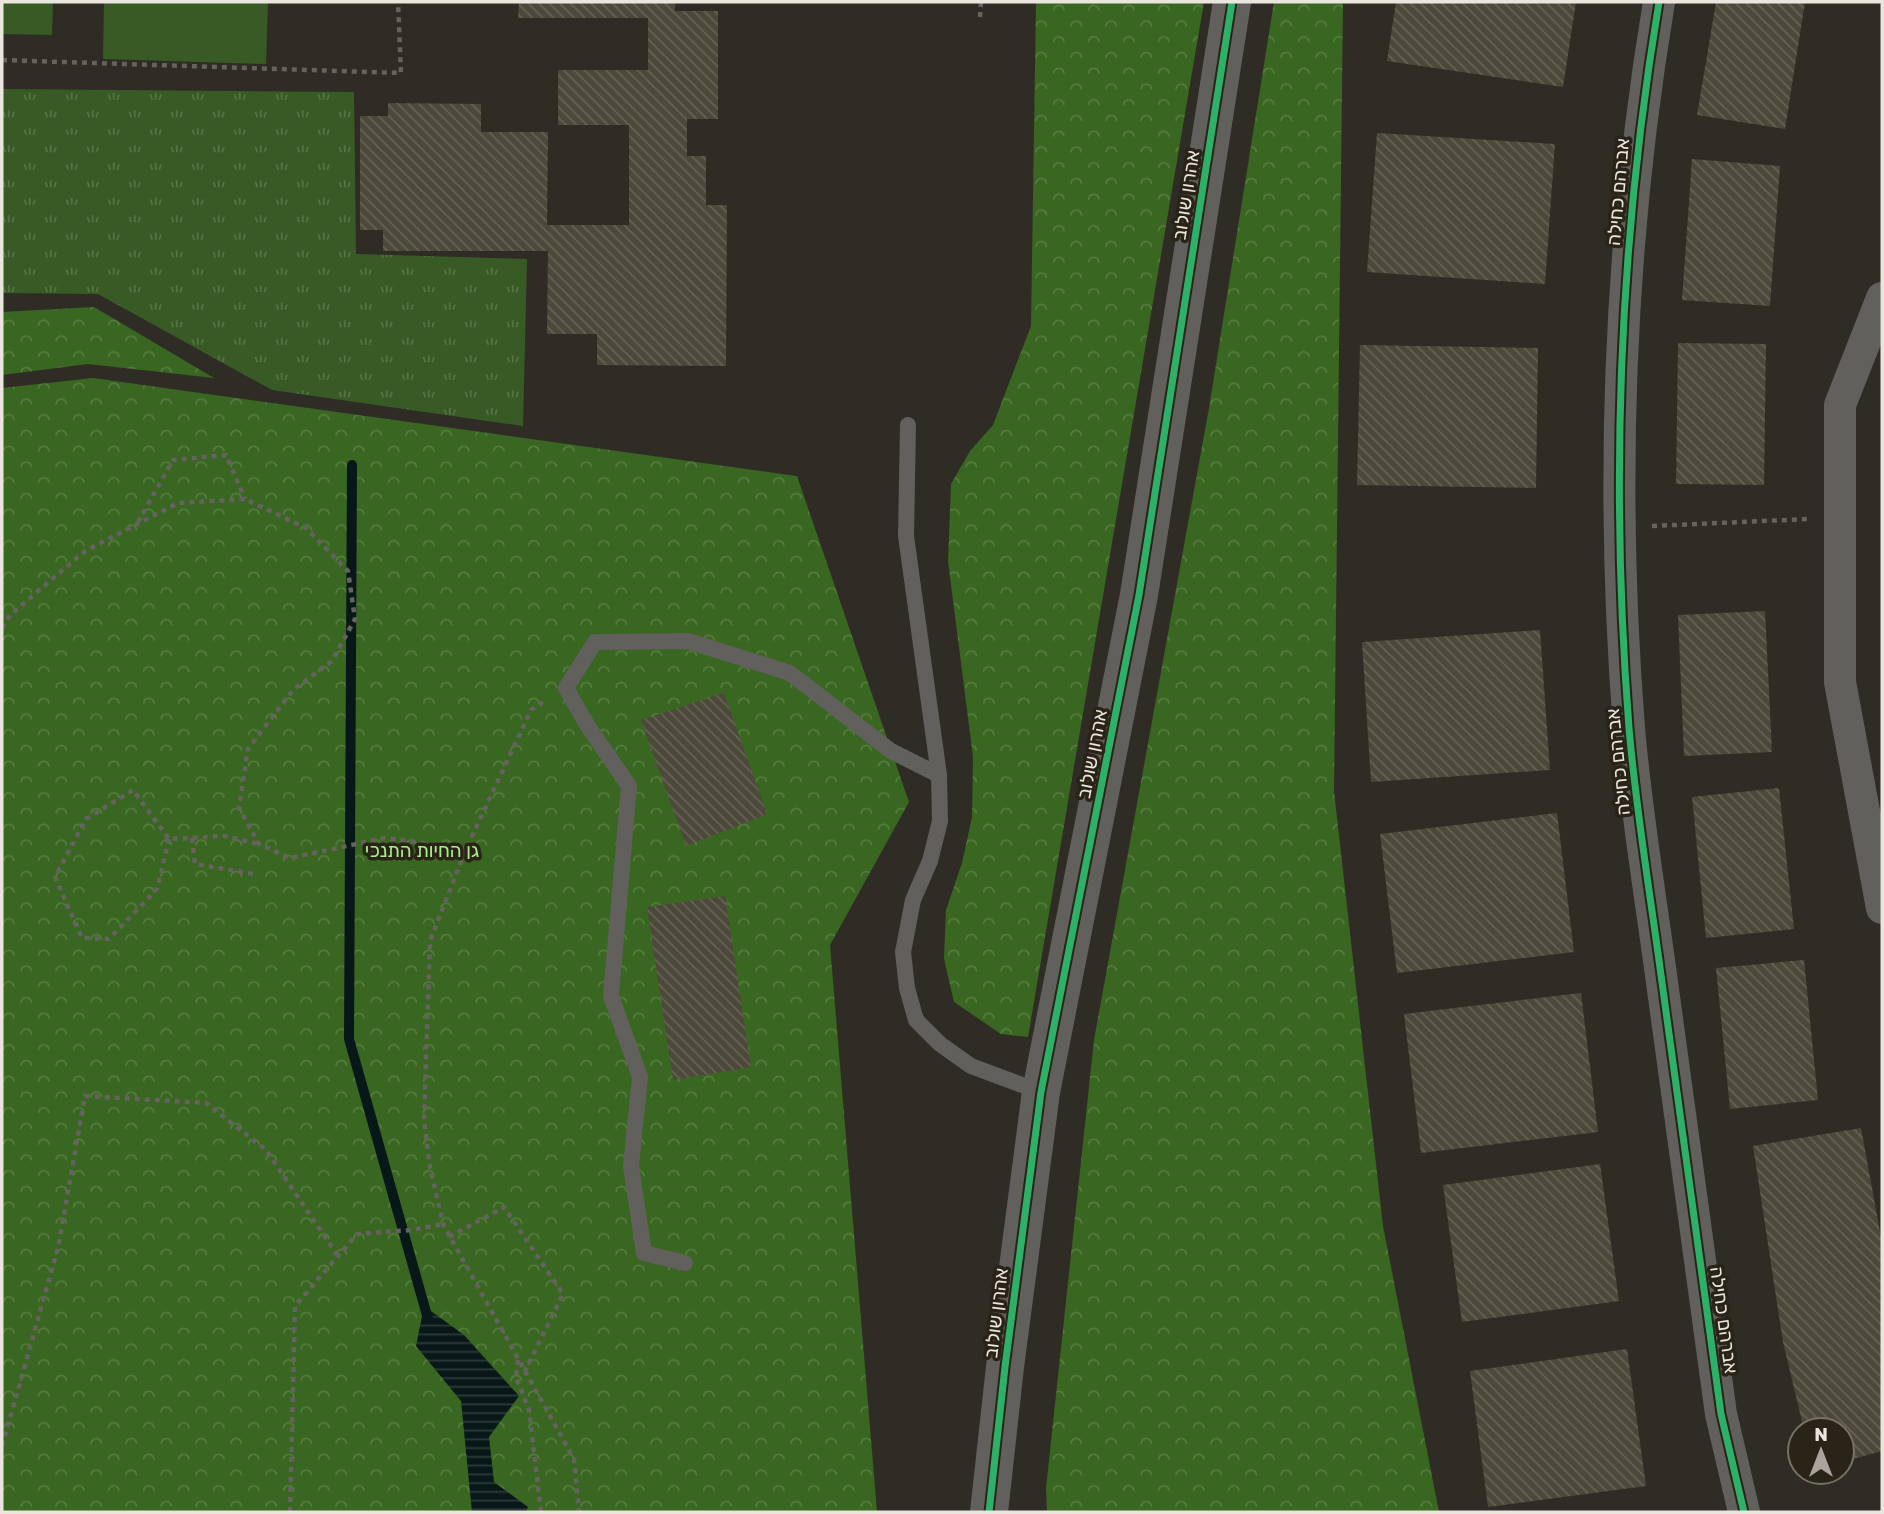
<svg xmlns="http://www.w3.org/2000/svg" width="1884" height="1514" font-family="Rubik,Heebo,sans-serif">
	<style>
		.grass { fill: url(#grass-tufts) }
		.forest { fill: url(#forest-crowns) }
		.pitch { fill: #385b25 }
		.water { fill: url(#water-rules) }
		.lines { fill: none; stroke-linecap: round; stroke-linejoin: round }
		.stream { stroke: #081818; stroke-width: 10 }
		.building { fill: url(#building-back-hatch) }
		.path { stroke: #65625f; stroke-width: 4.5; stroke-dasharray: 5 5; stroke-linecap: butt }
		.service { stroke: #61605d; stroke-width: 16 }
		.minor { stroke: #61605d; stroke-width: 32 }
		.tertiary { stroke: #61605d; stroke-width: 38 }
		.cycleway-casing { stroke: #292417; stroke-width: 11 }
		.cycleway { stroke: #2db169; stroke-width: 7 }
		.labels { text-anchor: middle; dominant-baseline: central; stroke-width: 7; stroke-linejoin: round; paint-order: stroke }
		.street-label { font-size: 19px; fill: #eae6de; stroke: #292417 }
		.park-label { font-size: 19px; fill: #a6ef87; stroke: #292417 }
	</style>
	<defs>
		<pattern id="grass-tufts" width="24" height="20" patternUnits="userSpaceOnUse" patternTransform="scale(1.75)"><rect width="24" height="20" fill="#385b25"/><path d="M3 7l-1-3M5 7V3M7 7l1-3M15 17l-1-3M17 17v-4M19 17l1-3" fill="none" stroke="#557344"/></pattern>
		<pattern id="forest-crowns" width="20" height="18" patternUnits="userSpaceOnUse" patternTransform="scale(1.75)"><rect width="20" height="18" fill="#396620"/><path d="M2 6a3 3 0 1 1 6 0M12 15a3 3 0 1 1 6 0" fill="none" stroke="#567c40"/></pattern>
		<pattern id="water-rules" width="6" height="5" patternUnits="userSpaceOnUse" patternTransform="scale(1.75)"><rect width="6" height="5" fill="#081818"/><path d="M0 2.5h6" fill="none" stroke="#2c3a39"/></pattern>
		<pattern id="building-back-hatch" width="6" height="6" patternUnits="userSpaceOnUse" patternTransform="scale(1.75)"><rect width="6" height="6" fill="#4c483a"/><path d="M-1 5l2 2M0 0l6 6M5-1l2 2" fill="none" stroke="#666256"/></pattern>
	</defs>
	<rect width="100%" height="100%" fill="#2f2c25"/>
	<polygon class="grass" points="2,89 354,92 356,254 527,259 523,426 272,390 98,294 2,293"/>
	<g class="forest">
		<polygon points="1036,2 1204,2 1028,1037 1001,1034 954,1002 944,959 946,910 962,863 972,817 973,757 948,561 951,484 970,451 993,425 1031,326"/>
		<polygon points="1274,2 1343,2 1334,791 1383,1226 1439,1512 1047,1512 1046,1488 1094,1040 1209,408"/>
		<polygon points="94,307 214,378 88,364 2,375 2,312"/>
		<polygon points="93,378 797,476 909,802 830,945 877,1512 2,1512 2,388"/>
	</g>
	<g class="pitch">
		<polygon points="2,2 53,2 52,35 2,34"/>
		<polygon points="104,2 268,2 266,64 103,59"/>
	</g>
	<polygon class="water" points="424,1306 464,1335 519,1396 489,1437 494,1482 528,1507 526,1512 472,1512 461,1401 416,1346"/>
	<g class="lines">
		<polyline class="stream" points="352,465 349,1039 428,1319"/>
	</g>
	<g class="building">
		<polygon points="519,2 675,2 675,11 718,11 718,119 687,119 687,156 706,156 706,205 727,205 726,366 597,365 597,334 547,334 548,251 383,251 383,230 360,230 360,116 388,116 388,103 481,104 481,132 548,132 547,225 629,225 629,125 558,125 558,70 648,70 648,18 518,18"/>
		<polygon points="1396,2 1576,2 1563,87 1387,61"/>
		<polygon points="1716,2 1805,2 1785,129 1697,115"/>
		<polygon points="1377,133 1555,144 1545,284 1367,272"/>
		<polygon points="1692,159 1780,166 1770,306 1682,300"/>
		<polygon points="1678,343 1766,344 1764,485 1676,484"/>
		<polygon points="1360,345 1538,348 1536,488 1357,485"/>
		<polygon points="1765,611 1772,752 1684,756 1678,615"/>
		<polygon points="1540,630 1550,770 1371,782 1362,642"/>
		<polygon points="724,693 767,814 686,846 641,720"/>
		<polygon points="1779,788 1794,929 1706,938 1692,797"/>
		<polygon points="1557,813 1574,952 1397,973 1380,834"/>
		<polygon points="725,896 751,1067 673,1080 647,907"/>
		<polygon points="1804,960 1818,1100 1730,1109 1716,968"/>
		<polygon points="1581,993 1598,1132 1421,1153 1404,1014"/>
		<polygon points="1861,1128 1882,1243 1882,1451 1842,1462 1842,1430 1804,1430 1783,1342 1753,1146"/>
		<polygon points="1600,1164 1619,1301 1462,1322 1443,1185"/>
		<polygon points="1627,1349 1646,1486 1488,1507 1470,1371"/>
	</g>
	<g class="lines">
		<g class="path">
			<polyline points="980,17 981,2"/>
			<polyline points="2,60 401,73 398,2"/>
			<polyline points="138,522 173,460 226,455 245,499"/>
			<polyline points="1652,526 1808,519"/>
			<polyline points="2,628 10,615 85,551 178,503 245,499 306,528 348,571 355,619 332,661 293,690 248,749 239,808 259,844 290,858 385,838 466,849"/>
			<polyline points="543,702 531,710 466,849 430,941 424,1120 430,1167 443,1224 574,1459 579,1512"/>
			<polyline points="192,838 195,864 254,874"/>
			<polyline points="169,839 157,889 109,939 82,938 55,877 86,819 133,790 169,839 224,836 259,844"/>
			<polyline points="449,1237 504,1207 563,1294 525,1371"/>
			<polyline points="518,1360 516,1377 529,1410 541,1512"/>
			<polyline points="2,1446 58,1248 85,1096 206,1103 266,1150 338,1256"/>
			<polyline points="290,1512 295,1306 357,1234 411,1230 443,1224"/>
		</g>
		<g class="service">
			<polyline points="908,425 906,536 939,775 940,821 930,861 913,900 903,952 907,988 916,1020 940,1044 971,1066 1041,1092"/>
			<polyline points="685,1263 644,1253 631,1166 640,1077 611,996 629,786 587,725 566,688 595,642 688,641 790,673 891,751 939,775"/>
		</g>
		<g class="minor">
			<path d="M1659 2C1619 241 1610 485 1629 728 1636 810 1650 893 1661 975 1681 1122 1701 1268 1721 1414L1744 1512"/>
			<polyline points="1882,298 1840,405 1840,682 1882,908"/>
		</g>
		<polyline class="tertiary" points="989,1512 1005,1367 1041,1092 1139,595 1232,2"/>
		<g class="cycleway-casing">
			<g id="cycleway">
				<path d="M1659 2C1619 241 1610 485 1629 728 1636 810 1650 893 1661 975 1681 1122 1701 1268 1721 1414L1744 1512"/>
				<polyline points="989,1512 1005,1367 1041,1092 1139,595 1232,2"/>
			</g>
		</g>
		<use href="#cycleway" class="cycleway"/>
	</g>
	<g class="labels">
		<g class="street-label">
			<text transform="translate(1618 192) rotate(-85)">אברהם כחילה</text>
			<text transform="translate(1186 195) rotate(-81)">אהרון שולוב</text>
			<text transform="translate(1092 754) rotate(-79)">אהרון שולוב</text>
			<text transform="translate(1618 762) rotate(-96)">אברהם כחילה</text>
			<text transform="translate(996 1313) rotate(-83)">אהרון שולוב</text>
			<text transform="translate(1724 1320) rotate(82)">אברהם כחילה</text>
		</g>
		<g class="park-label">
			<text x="422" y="850">גן החיות התנכי</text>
		</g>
	</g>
	<rect width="1884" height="1514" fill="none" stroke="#eae6de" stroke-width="7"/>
	<g transform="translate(1821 1451)"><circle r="33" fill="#292417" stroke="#767267" stroke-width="2"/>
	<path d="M0-5L12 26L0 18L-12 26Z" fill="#a9a59d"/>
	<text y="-10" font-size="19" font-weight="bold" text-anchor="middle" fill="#eae6de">N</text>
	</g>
</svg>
